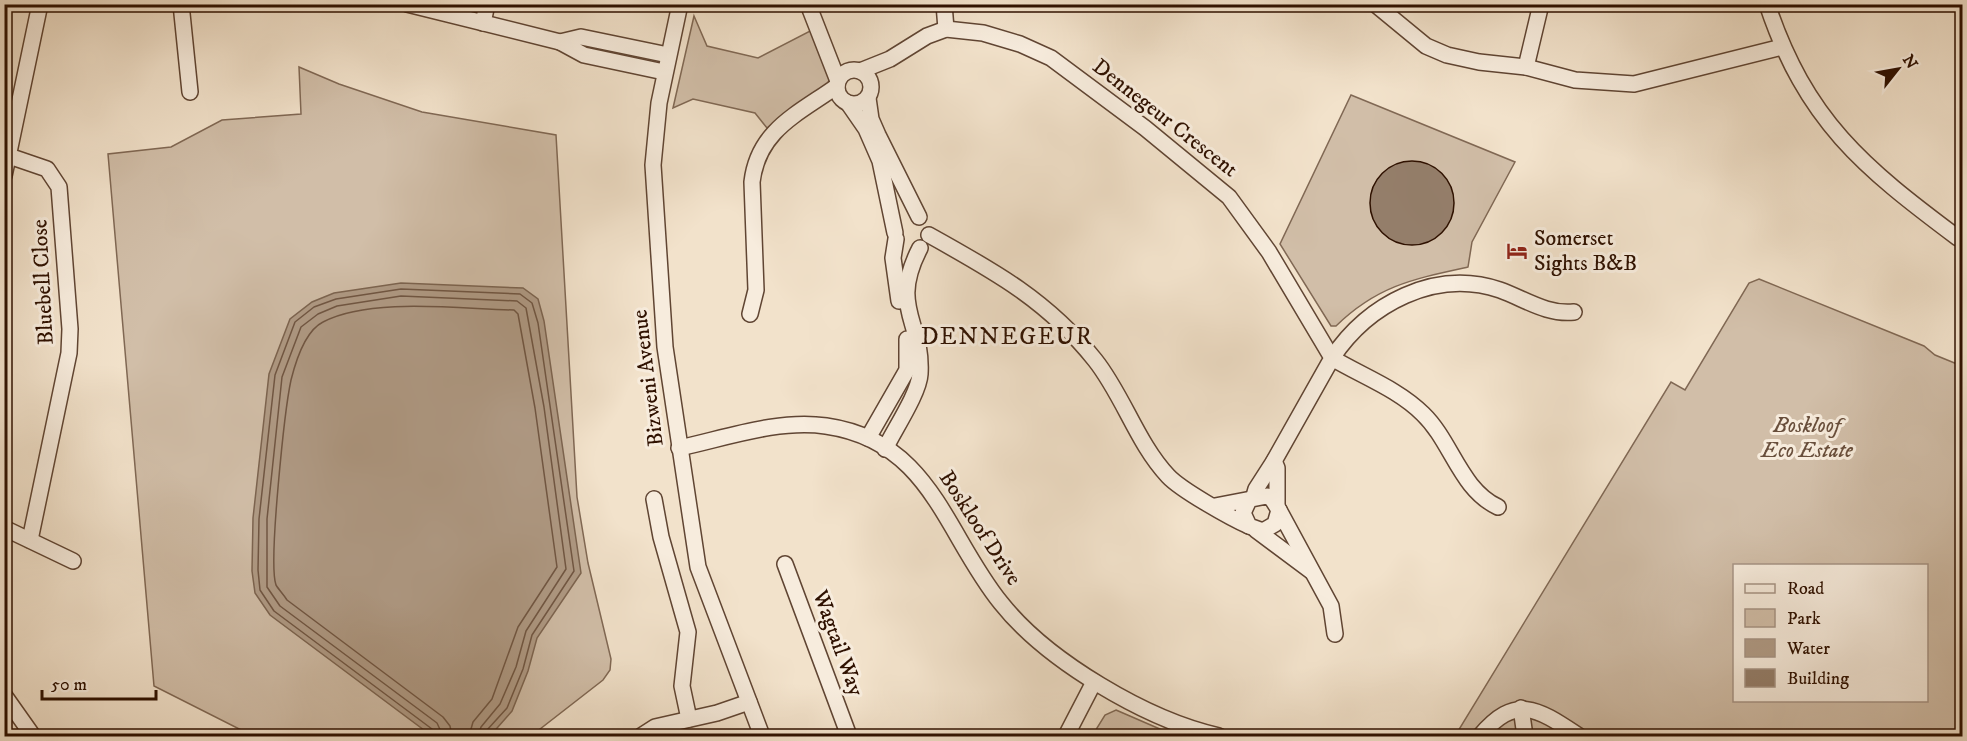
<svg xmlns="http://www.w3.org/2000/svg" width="1967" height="741" font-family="'IM FELL DW Pica',serif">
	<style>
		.green { fill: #d1bea8; stroke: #806854; stroke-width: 1.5; fill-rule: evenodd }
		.water { fill: #b09b86; stroke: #7c6450; stroke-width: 1.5 }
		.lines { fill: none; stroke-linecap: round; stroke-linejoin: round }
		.shore { stroke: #705643; stroke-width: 1.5 }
		.building { fill: #947e6a; stroke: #2f1100; stroke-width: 1.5 }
		.minor-casing { stroke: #604533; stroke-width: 18 }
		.minor { stroke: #f7ecdd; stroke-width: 15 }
		.labels { text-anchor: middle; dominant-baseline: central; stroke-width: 6; stroke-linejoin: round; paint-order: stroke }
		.street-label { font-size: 22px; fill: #2f1100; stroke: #f7ecdd }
		.poi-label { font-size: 22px; fill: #2f1100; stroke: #f7ecdd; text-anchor: start }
		.park-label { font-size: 22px; font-style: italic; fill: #684e3b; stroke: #f7ecdd }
		.neighbourhood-label { font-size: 24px; letter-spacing: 1.5px; fill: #2f1100; stroke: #f7ecdd }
	</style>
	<rect width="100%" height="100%" fill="#f2e2cb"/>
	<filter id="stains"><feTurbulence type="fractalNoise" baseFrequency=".00333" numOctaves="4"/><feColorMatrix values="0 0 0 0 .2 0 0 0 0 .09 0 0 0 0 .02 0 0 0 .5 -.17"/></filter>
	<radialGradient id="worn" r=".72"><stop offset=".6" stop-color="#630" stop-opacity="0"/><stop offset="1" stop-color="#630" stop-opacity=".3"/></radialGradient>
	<g class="green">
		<polygon points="694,16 707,46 758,58 812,30 830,77 828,83 767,128 755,113 693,99 673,108"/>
		<polygon points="299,67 339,84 422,112 556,135 577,497 588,563 611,659 610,670 603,680 531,736 253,736 154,686 108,154 171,147 222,120 301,114"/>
		<path d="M1351 95 1515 162 1472 242 1468 267C1413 279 1377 286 1336 326H1331L1280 244Z"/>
		<path d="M1759 279 1924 346 1935 355 1962 366V736H1455L1671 382 1685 390 1749 283ZM1734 566H1926V700H1734Z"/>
		<polygon points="1116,710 1176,736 1092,736 1105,715"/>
	</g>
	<polygon class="water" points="401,283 523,288 538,299 544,321 581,573 537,638 528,671 512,711 490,736 432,736 270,615 255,593 252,571 253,518 269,374 290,319 312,302 334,293"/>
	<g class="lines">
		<g class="shore">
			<polyline points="435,736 432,729 274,611 260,590 258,570 259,519 275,375 295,322 314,307 336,299 401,289 520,294 532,303 538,323 574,571 532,635 523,669 507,708 487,730 486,736"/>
			<polyline points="443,736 437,723 280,606 267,587 267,519 282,377 301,327 318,314 337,306 401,296 517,301 526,308 544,407 566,569 526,631 516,667 500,704 481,727 478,736"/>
			<path d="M452 736 450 726 443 717 287 600C284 595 279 590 276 585 268 563 285 408 291 380 296 360 305 331 323 322 370 297 461 309 514 310L518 314 535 408 557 567 518 627 492 699 473 722 469 736"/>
		</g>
	</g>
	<circle class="building" cx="1412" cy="203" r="42"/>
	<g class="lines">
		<g class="minor-casing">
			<g id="minor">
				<polyline points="181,4 190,92"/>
				<polyline points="407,4 560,42 584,55 664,72"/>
				<polyline points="680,4 659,103 653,165 665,347 698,567 762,736"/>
				<polyline points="808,4 838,81"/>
				<polyline points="944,4 946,29"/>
				<polyline points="1375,4 1426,46 1447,55 1479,62 1526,67 1575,80 1634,84 1782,47"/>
				<path d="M1767 4C1806 121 1863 167 1958 238"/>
				<polyline points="483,23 487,4"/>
				<polyline points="560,42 581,37 668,55"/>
				<polyline points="1526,67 1541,4"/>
				<circle cx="854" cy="87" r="17"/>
				<polyline points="860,71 890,59 927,36 946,29 983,33 1020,44 1051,58 1145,128 1229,197 1269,252 1332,358 1274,461 1256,489 1254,496"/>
				<polyline points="868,98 871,119 878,135 919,217"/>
				<polyline points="848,103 866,129 880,161 895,233"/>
				<polyline points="9,156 47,169 59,187 70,329 69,353 30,540"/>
				<polyline points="4,176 40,4"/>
				<path d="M929 235C994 271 1048 301 1095 360 1123 395 1137 443 1168 476 1181 490 1231 518 1249 526"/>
				<polyline points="896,239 893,258 899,301"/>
				<path d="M750 314 756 290 752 182C758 130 798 114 837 86"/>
				<polyline points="868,438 907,370 907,339"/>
				<path d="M679 448C726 438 778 419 826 426 931 441 945 534 1001 603 1047 661 1147 720 1219 736"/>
				<path d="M885 449C894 430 919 393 920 374 923 320 889 308 920 248"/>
				<polyline points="1274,461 1277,468 1277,504"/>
				<polyline points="654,499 661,537 688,632 682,686 689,719"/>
				<polyline points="1215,506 1267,496 1272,499 1279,510 1275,524 1263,531 1249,526 1243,513 1249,500"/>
				<path d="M1498 507C1460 489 1452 442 1423 414 1398 389 1362 376 1332 358 1368 304 1435 268 1500 290 1525 299 1547 315 1574 312"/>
				<polyline points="1279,510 1331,606 1335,634"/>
				<polyline points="4,528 73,561"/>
				<polyline points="1256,530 1311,571"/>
				<polyline points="785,564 849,736"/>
				<polyline points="4,695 33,736"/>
				<polyline points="1521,708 1525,736"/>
				<polyline points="641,736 655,727 717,713 749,702"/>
				<polyline points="1066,736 1094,682"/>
				<path d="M1480 736C1516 693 1538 709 1579 736"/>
			</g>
		</g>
		<use href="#minor" class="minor"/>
	</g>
	<defs>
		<g id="hotel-bare" transform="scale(1.62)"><path d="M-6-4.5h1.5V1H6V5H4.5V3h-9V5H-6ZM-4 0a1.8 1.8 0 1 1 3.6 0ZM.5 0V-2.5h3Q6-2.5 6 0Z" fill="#8f2418" stroke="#f7ecdd" stroke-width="2.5" paint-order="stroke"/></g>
	</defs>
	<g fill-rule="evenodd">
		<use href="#hotel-bare" x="1517" y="251"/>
	</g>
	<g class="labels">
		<g class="street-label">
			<text transform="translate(1165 118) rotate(38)">Dennegeur Crescent</text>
			<text transform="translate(43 282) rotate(-93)">Bluebell Close</text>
			<text transform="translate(648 378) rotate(-97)">Bizweni Avenue</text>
			<text transform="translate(980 528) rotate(57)">Boskloof Drive</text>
			<text transform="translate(838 643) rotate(70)">Wagtail Way</text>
		</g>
		<g class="poi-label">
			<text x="1534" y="238">Somerset<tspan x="1534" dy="25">Sights B&amp;B</tspan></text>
		</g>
		<g class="park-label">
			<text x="1807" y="425">Boskloof<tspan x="1807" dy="25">Eco Estate</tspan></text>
		</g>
		<g class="neighbourhood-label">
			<text x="1007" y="337">DENNEGEUR</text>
		</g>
	</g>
	<rect width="1967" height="741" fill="none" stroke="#f2e2cb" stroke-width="24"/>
	<rect x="6" y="6" width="1955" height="729" fill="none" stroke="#2f1100" stroke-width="3"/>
	<rect x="12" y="12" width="1943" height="717" fill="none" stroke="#2f1100" stroke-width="1.5"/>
	<rect x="1733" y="564" width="195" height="138" fill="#f7ecdd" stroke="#a79485" stroke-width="1.5"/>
	<rect x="1745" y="584" width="30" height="9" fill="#f7ecdd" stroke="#a79485" stroke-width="1.5"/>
	<text x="1787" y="594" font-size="18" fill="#2f1100">Road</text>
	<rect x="1745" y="609" width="30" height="18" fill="#d1bea8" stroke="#a79485" stroke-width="1.5"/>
	<text x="1787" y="624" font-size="18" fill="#2f1100">Park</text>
	<rect x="1745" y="639" width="30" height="18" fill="#b09b86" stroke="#a79485" stroke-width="1.5"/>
	<text x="1787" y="654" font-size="18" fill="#2f1100">Water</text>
	<rect x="1745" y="669" width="30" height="18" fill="#947e6a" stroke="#a79485" stroke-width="1.5"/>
	<text x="1787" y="684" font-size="18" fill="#2f1100">Building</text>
	<g transform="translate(1898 69) rotate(59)" stroke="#f7ecdd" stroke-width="4.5" paint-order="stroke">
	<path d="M0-4.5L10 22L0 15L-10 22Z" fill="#2f1100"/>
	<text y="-9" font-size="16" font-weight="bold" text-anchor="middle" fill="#2f1100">N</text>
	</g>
	<path d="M42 690v9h114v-9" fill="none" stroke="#2f1100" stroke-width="3"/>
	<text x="51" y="690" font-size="18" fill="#2f1100" stroke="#f7ecdd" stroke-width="4.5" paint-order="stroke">50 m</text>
	<rect width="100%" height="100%" filter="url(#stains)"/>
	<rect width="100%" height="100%" fill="url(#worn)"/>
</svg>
